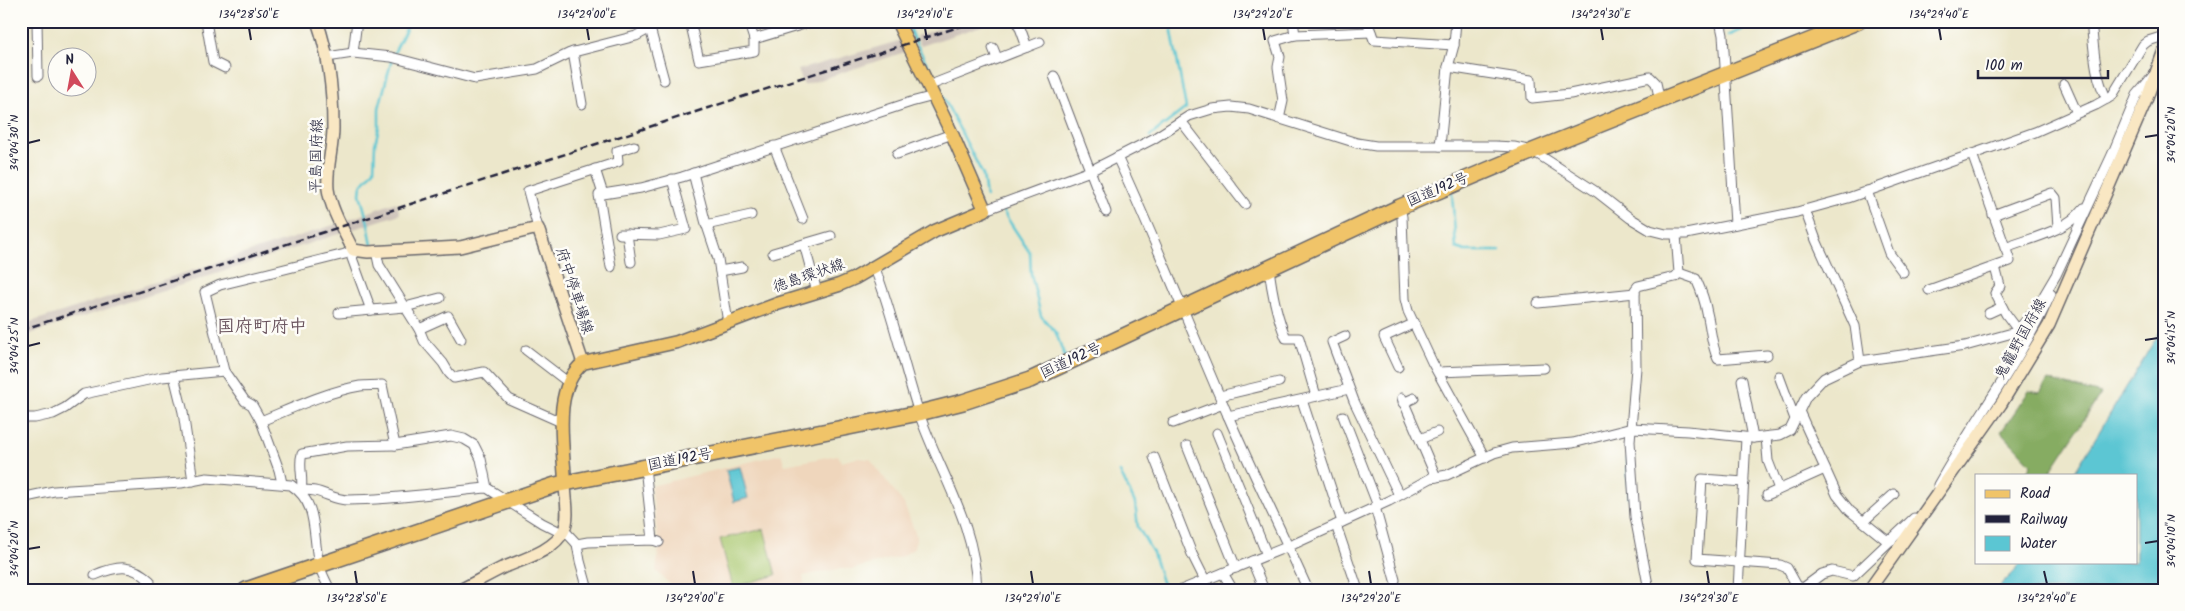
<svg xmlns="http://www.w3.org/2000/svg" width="2185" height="611" font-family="Kalam,'Klee One',sans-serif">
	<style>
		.built { fill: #efd6bc }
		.industrial { fill: #cdc2b9 }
		.green { fill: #a9c870; stroke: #667556 }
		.forest { fill: #86ac62; stroke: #54674e }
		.water { fill: #5bc6d3; stroke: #3e7487 }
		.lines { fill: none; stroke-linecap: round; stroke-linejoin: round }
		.stream { stroke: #5bc6d3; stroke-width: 2.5 }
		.street-casing { stroke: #69676d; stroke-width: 11 }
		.secondary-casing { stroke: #69676d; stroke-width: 14 }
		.primary-casing { stroke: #69676d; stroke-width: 15 }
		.highway-casing { stroke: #69676d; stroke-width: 18 }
		.street { stroke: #fff; stroke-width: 9 }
		.secondary { stroke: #f9e7c3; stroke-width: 11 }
		.primary { stroke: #f0c469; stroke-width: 12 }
		.highway { stroke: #f0c469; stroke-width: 15 }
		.rail { stroke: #22223b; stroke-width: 2.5; stroke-dasharray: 8 4; stroke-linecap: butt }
		.ticks { fill: none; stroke: #22223b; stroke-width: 2 }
		.labels { text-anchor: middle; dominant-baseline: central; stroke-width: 5; stroke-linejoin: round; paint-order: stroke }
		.street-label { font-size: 15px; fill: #22223b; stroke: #fdfcf7 }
		.quarter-label { font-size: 18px; font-weight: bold; fill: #6a545e; stroke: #fdfcf7 }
		.neatline { fill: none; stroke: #22223b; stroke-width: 2 }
		.ticks-label { font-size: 12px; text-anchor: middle; fill: #22223b }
	</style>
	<rect width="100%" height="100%" fill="#fdfcf7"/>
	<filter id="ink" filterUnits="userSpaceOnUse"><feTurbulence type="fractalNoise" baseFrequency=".02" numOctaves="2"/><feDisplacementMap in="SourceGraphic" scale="10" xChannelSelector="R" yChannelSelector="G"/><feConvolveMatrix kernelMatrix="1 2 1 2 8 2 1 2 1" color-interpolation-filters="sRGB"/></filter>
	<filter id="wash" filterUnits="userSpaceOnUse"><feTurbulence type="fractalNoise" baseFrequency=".0096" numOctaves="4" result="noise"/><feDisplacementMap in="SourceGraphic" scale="20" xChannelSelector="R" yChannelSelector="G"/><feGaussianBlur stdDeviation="1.12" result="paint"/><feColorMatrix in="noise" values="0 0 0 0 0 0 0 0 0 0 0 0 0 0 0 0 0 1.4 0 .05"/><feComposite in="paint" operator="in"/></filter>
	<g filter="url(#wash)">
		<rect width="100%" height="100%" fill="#ece7cb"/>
		<polygon class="built" points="781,454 785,465 838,455 841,462 857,458 870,459 904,504 916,535 916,541 913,549 903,556 853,569 838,569 803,576 805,587 792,590 676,590 656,571 659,547 651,486"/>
		<g class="industrial">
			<polygon points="962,21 996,21 921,46 916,36"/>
			<polygon points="909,38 914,49 804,85 798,70"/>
			<polygon points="396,202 400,214 21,337 21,325 340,223"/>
		</g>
		<polygon class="green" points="764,529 776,575 733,587 720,539"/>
		<polygon class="forest" points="2048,380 2101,394 2048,475 2025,475 2031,464 2001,432 2029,391 2040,393"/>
		<g class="water">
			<polygon points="2164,325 2164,590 1996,590 2015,571 2020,562 2136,562 2136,475 2073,475"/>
			<polygon points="740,467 748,498 734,502 726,470"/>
		</g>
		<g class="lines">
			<g class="stream">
				<polyline points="910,21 911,33 935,80"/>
				<polyline points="1728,36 1761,21"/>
				<polyline points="937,85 983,175 986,197"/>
				<polyline points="1150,136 1186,108 1170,21"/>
				<polyline points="1452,193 1456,248 1465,251 1500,251"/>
				<polyline points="1002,210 1030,253 1031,274 1041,316 1056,333 1065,357"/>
				<polyline points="372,246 368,223 360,194 361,186 374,170 375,144 379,127 379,108 393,55 410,21"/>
				<polyline points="1627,458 1629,497"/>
				<polyline points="1120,472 1135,503 1138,527 1153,553 1162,582 1168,590"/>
				<polyline points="1639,562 1644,590"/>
			</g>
		</g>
	</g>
	<g filter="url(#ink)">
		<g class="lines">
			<g class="street-casing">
				<g id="street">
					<polyline points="37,21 38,76"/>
					<polyline points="206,21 213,62 225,68"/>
					<polyline points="648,21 664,80"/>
					<polyline points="690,21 699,60 754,51 754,39"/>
					<polyline points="748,21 754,39 814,21"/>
					<polyline points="1293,21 1295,35"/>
					<polyline points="1367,21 1374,40 1454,45"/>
					<polyline points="1720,21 1723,35 1735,224"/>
					<path d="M2091 21C2094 47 2094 76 2107 99"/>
					<polyline points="1019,25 1027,47"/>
					<polyline points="993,48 997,58"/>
					<polyline points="573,52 582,104"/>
					<polyline points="353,53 357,21"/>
					<polyline points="327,57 353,53 391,57 475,79 537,69 570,53 636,36 663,21"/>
					<polyline points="1448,67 1531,80 1532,98 1570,94 1650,77 1656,83 1660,101"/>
					<polyline points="1054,76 1106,212"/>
					<polyline points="2064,84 2077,113"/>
					<polyline points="928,86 1040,42"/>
					<polyline points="1279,119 1283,101 1278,67 1280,57 1275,41 1295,35 1371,32"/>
					<polyline points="1181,121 1245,204"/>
					<polyline points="774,146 803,219"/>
					<polyline points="1440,146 1448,67 1454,45 1456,21"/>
					<polyline points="897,154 952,134"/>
					<path d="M1117 157C1157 243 1191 331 1229 418 1254 476 1282 532 1308 590"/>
					<polyline points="595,169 603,194 641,188 682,177 911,102 934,96"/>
					<polyline points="693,173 705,220 718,259 728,323"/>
					<polyline points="1867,191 1889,253 1903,272"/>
					<polyline points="599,195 611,267"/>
					<polyline points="1400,207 1402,217 1405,299 1408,311 1432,362 1485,458"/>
					<polyline points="985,210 1090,171 1153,139 1189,116 1212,109 1231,107 1249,109 1357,143 1376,146 1495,146 1514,147 1533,151 1598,193 1630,218 1650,230 1666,234 1686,234 1797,212 1848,198 2035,132 2096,105 2112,96 2143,45 2148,41 2164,36"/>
					<polyline points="1805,210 1816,240 1855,326 1860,361"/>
					<polyline points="1993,215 2052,193 2056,198 2058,227"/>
					<polyline points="706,225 751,215"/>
					<polyline points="538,228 528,191 618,162 617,151 634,146"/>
					<polyline points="620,234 659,235 686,229 672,179"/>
					<polyline points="627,234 631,262"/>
					<polyline points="804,244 817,292"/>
					<path d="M2005 248C2031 238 2067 231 2084 208"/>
					<polyline points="353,250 352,258 371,310"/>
					<polyline points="376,251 379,265 419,329 424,341 443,363 449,373 454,378 484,372 509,399 561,422"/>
					<polyline points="773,253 831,236"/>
					<path d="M874 266C893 314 903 364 919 413 940 474 975 522 977 590"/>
					<polyline points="1995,267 2000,286 1995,293 2006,314 2018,330"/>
					<path d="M1269 268C1272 293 1276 315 1286 338H1299L1316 396"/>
					<polyline points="720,271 742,267"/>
					<path d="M1679 273 1696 279C1701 290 1705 301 1707 313 1711 328 1711 345 1718 359L1767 355"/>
					<polyline points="1929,290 2010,261 1972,154"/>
					<polyline points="1538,303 1635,293"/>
					<polyline points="339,313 405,307 440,298"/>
					<polyline points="1989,313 2002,307"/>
					<polyline points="419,329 448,316 461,339"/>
					<polyline points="1345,336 1332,342 1354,401 1399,495"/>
					<polyline points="526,350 569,383"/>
					<polyline points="1398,367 1384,337 1415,323"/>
					<polyline points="1438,372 1544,368"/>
					<polyline points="174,376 183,412 193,481"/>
					<polyline points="1779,376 1795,419"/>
					<polyline points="1742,380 1753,438"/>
					<polyline points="1220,396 1279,382"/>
					<polyline points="1402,398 1436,477"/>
					<polyline points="1302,400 1342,522"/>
					<polyline points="1403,403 1414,398"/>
					<polyline points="1799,411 1837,495 1850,511 1885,539 1892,540"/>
					<polyline points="1228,416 1349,389"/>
					<polyline points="1343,416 1378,506"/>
					<polyline points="21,418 35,418 53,414 65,408 84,394 162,377 224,371"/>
					<path d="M261 421C293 408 326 392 360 386 367 385 374 386 382 385L395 445"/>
					<polyline points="1173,423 1223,404"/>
					<polyline points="1217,433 1267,555"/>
					<polyline points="1766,437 1768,461 1779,489"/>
					<polyline points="1420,439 1437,432"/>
					<polyline points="1187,446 1236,568"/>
					<polyline points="1154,457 1192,554 1205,580"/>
					<polyline points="645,467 653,540"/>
					<polyline points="1744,482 1702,479 1697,559 1780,565 1787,568 1797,586 1803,588 1822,574 1832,571 1853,576 1914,518"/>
					<polyline points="282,483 279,470 261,421 252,405 245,401 224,371 205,292 220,285 345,254 353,250"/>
					<path d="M1938 485C1974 420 2020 362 2051 294"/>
					<path d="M487 488C441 492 395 500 348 500 331 500 318 487 301 491 304 478 298 466 302 454L347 446 395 445 451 436 464 439 474 445 481 459 487 488 542 523 562 533"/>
					<polyline points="1767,495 1825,469"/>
					<path d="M21 498 54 491 181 483 207 478 291 485C319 503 312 534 319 564 321 573 326 581 330 590"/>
					<polyline points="1375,507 1395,580"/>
					<polyline points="1864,521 1894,494"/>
					<polyline points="1336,525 1358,590"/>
					<polyline points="564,530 577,544 588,542 653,540 659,542"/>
					<polyline points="577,544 580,561 588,590"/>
					<polyline points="1252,561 1264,590"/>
					<polyline points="1223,573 1233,590"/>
					<path d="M95 575C117 566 132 563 150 581L149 590"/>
					<polyline points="1181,590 1294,544 1389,501 1431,478 1447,475 1494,453 1512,448 1573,443 1632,428 1688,431 1753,438 1780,435 1790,430 1806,397 1824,378 1860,361 1965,346 2016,332 2036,309 2056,275 2112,155 2137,95 2153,76"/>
					<polyline points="1649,590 1635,517 1630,441 1636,368 1635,290 1638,286 1675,277 1679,273 1676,235"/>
					<polyline points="1738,590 1746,438"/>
				</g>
			</g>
			<g class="secondary-casing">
				<g id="secondary">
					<path d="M317 21C329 55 333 92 333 128 333 148 326 169 328 189 331 210 344 231 353 250L368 252 460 247 538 228 583 363"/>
					<path d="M460 590C474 583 488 575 502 568 521 560 555 551 564 530 570 517 565 497 565 483"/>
					<polyline points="1869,590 2001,404 2049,325 2147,98 2164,50"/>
				</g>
			</g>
			<g class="primary-casing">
				<path id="primary" d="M565 483C564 447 551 390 583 363L677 342 777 304 839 285 855 278 935 231 985 210 952 134 897 21"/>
			</g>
			<g class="highway-casing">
				<polyline id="highway" points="246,590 555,485 919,413 963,402 1030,380 1400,207 1533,151 1859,21"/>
			</g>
			<use href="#street" class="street"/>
			<use href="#secondary" class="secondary"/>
			<use href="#primary" class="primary"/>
			<use href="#highway" class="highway"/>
			<polyline class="rail" points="21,330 977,21"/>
		</g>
	</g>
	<path class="ticks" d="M249 28 251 40M587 28 589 40M925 28 927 40M1263 28 1265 40M1601 28 1603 40M1939 28 1941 40M2145 137 2158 135M28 143 40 140M2145 340 2158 338M28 346 40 343M2145 543 2158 541M28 549 40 547M355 571 357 584M693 571 695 584M1031 571 1033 584M1369 571 1371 584M1707 571 1709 584M2044 571 2047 584"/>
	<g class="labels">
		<g class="street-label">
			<text transform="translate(317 156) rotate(-89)">平島国府線</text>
			<text transform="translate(1438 190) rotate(-23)">国道192号</text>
			<text transform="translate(809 276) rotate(-19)">徳島環状線</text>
			<text transform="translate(574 291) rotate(72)">府中停車場線</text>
			<text transform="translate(2021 339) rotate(-61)">鬼籠野国府線</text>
			<text transform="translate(1071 361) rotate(-25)">国道192号</text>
			<text transform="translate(680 460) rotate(-11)">国道192号</text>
		</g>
		<g class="quarter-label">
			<text x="262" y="327">国府町府中</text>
		</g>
	</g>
	<rect width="2185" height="611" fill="none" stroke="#fdfcf7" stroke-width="55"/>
	<rect x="1975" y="474" width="162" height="90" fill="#fdfcf7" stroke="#a5a5ac"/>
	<rect x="1985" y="490" width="25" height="8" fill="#f0c469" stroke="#a5a5ac"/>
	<text x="2020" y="498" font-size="15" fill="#22223b">Road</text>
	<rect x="1985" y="515" width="25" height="8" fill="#22223b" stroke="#a5a5ac"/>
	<text x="2020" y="524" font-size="15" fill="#22223b">Railway</text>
	<rect x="1985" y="536" width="25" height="15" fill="#5bc6d3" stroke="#a5a5ac"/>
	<text x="2020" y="548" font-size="15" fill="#22223b">Water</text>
	<g transform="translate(72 72) rotate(349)"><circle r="24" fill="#fdfcf7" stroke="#a5a5ac"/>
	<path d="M0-4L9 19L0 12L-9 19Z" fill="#d1495b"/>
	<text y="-8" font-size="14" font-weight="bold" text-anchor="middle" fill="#22223b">N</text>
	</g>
	<path d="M1978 70v8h130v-8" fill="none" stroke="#22223b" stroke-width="2.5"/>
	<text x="1985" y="70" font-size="15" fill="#22223b" stroke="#fdfcf7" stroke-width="4" paint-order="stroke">100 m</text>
	<rect x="28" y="28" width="2130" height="556" class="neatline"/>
	<g class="ticks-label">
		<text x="249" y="18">134°28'50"E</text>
		<text x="587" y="18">134°29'00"E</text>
		<text x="925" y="18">134°29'10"E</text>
		<text x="1263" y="18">134°29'20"E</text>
		<text x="1601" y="18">134°29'30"E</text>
		<text x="1939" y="18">134°29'40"E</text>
		<text transform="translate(2171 135) rotate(-90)" y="4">34°04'20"N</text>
		<text transform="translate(14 143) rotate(-90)" y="4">34°04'30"N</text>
		<text transform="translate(2171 338) rotate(-90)" y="4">34°04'15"N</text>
		<text transform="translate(14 346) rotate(-90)" y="4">34°04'25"N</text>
		<text transform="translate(2171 541) rotate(-90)" y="4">34°04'10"N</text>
		<text transform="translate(14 549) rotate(-90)" y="4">34°04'20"N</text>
		<text x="357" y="602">134°28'50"E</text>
		<text x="695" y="602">134°29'00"E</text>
		<text x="1033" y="602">134°29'10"E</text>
		<text x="1371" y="602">134°29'20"E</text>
		<text x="1709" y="602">134°29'30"E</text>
		<text x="2047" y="602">134°29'40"E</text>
	</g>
</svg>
